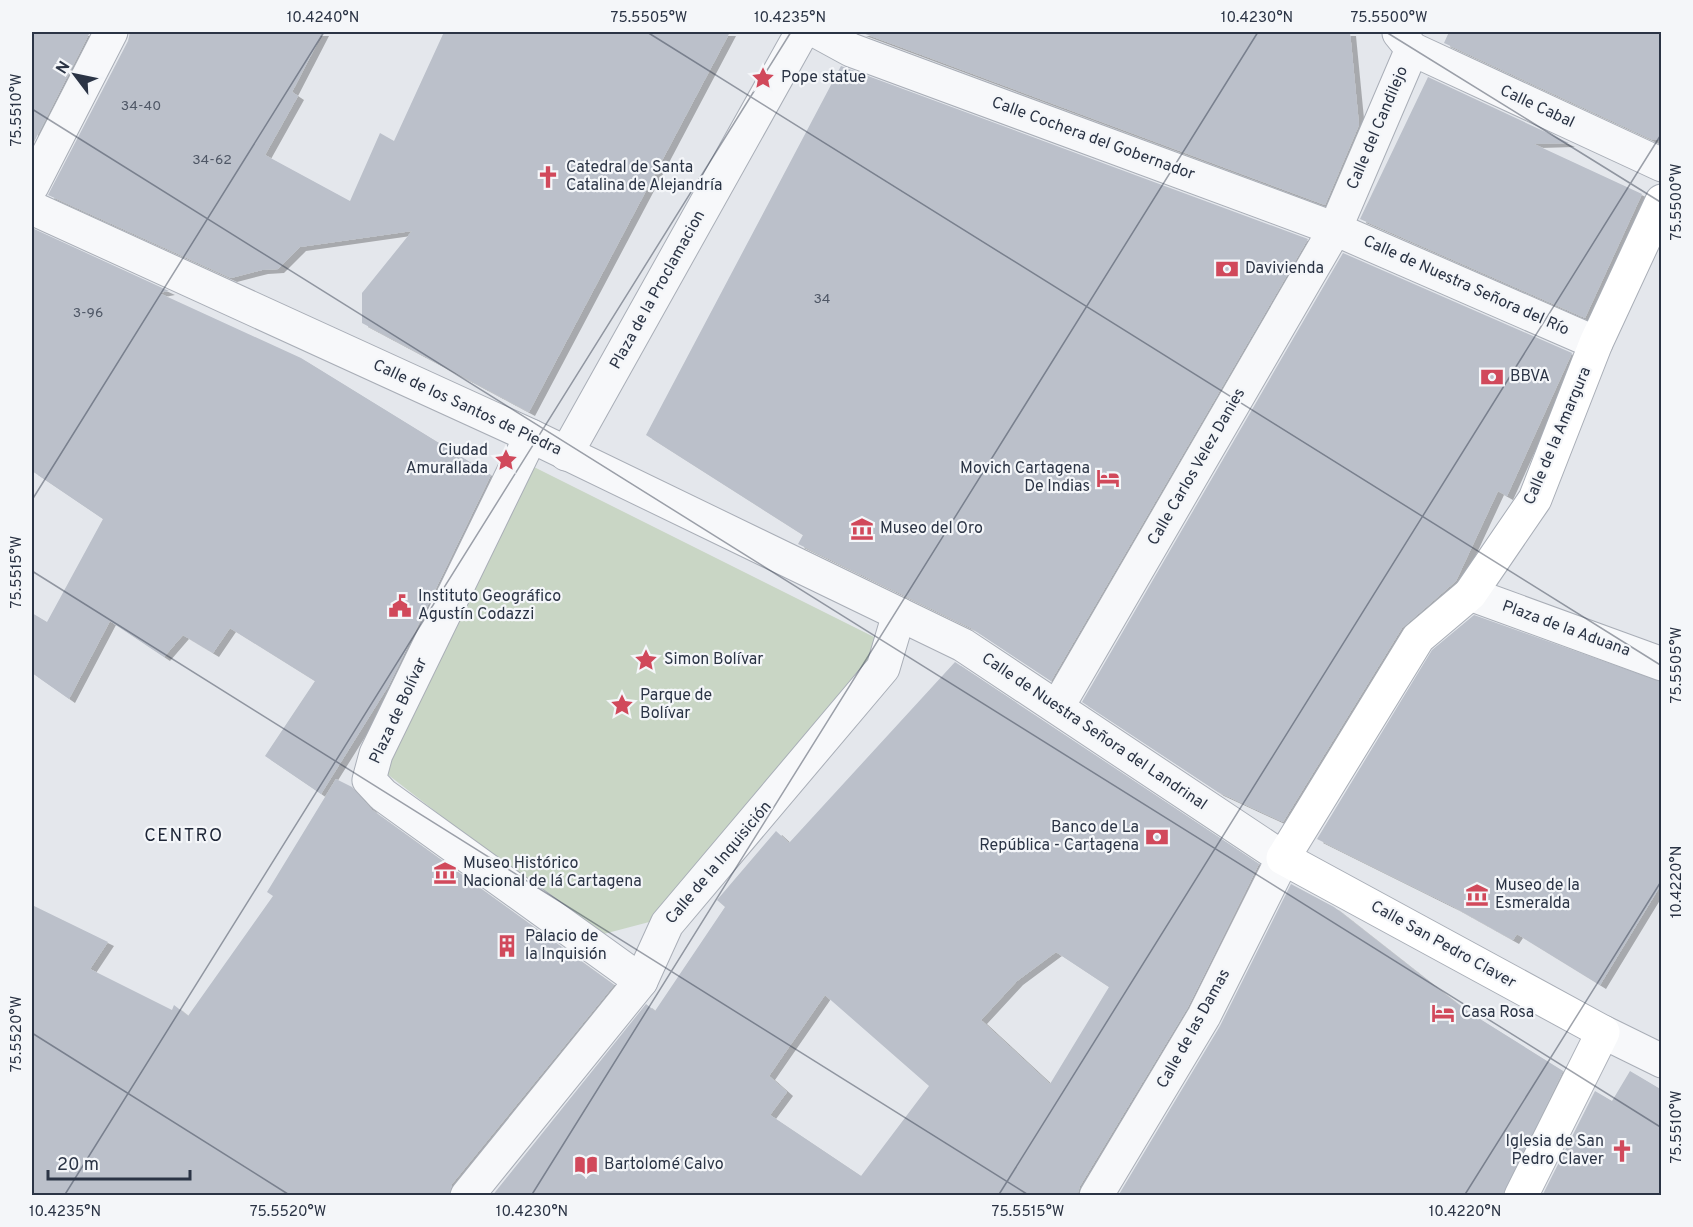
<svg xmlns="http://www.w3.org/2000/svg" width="1693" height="1227" font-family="Overpass,sans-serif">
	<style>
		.green { fill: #c9d6c5 }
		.building { fill: #bbc0ca; fill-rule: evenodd; filter: url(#shadow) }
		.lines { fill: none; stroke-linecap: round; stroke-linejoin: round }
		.street-casing { stroke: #a9aeb7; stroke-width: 35 }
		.secondary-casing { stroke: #a9aeb7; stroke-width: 35 }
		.street { stroke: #f7f8fa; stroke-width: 33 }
		.secondary { stroke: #fff; stroke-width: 33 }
		.ticks { fill: none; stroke: #2b3445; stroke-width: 1.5; stroke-opacity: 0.45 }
		.labels { text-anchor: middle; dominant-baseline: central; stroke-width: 4.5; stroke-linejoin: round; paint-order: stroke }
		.number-label { font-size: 14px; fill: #4f5766 }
		.poi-label { font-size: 16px; fill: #2b3445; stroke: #f4f6f9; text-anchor: start }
		.street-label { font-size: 16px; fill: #2b3445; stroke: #f4f6f9 }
		.neighbourhood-label { font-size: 18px; letter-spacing: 1.5px; fill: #1d2536; stroke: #f4f6f9 }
		.neatline { fill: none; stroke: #2b3445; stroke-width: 2 }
		.ticks-label { font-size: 15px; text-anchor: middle; fill: #2b3445 }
	</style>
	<defs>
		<filter id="shadow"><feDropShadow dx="6" dy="4" stdDeviation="0" flood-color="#0004"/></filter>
	</defs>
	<rect width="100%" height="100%" fill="#e4e7ec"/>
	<polygon class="green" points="530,465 886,643 653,921 596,936 378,767"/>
	<g class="building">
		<polygon points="32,32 90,32 32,146"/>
		<polygon points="130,32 323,32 292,92 298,96 265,155 350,201 380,133 394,141 444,32 730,32 529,412 362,323 362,293 412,231 300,247 278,269 262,270 231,278 48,195 128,41"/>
		<polygon points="860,32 1350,32 1359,125 1325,205"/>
		<polygon points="1449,32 1662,32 1662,140 1653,140 1444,43"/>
		<polygon points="841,66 1308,239 1051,681 971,628 798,544 803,535 646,435"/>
		<polygon points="1428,77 1569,143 1534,144 1642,194 1585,318 1360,219"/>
		<polygon points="32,228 169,291 159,293 301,358 491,475 389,685 321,794 265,756 315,681 230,628 213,653 183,635 164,657 110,621 69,699 32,673 32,613 47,622 103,519 32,471"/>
		<polygon points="1343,253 1572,353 1507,496 1498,491 1456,581 1402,628 1283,822 1218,792 1082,702"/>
		<polygon points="1474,615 1662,682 1662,883 1600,985 1517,934 1513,940 1454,907 1317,839 1432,650"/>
		<path d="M955 662 1259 864 1188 1007 1080 1186 1077 1196H492L646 1004 655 1011 725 907 717 900 776 831 789 843ZM1056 952 1109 987 1050 1084 981 1020 1017 981ZM825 995 929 1086 861 1176 770 1115 787 1092 769 1076Z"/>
		<polygon points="336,779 352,787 372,810 614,985 452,1184 449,1196 32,1196 32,905 108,942 90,969 172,1010 174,1005 188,1016 273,896 267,892"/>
		<polygon points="1291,884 1334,907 1464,1009 1563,1071 1503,1196 1118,1196 1220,1026"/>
		<polygon points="1630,1071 1662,1090 1662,1196 1542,1196 1595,1091 1612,1101"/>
	</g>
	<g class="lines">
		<g class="street-casing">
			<g id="street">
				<polyline points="818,32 851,50 1335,229 1596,343"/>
				<polyline points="1399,33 1412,49 1662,165"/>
				<polyline points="32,186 111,32"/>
				<polyline points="32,208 531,436 963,645 1283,858 1204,1016 1096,1196"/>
				<polyline points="531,436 376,754 369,780 383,795 641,981"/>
				<polyline points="566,454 802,32"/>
				<polyline points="1470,594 1662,664"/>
				<polyline points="1058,706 1335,229 1412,49"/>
				<polyline points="1603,1032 1662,1061"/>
				<polyline points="467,1196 641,981 667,924 883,668 899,614"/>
			</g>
		</g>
		<g class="secondary-casing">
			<polyline id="secondary" points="1521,1196 1603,1032 1283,858 1418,638 1470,594 1535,499 1596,343 1662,201"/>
		</g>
		<use href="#street" class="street"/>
		<use href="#secondary" class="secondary"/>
	</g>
	<path class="ticks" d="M647 32 1662 666M1386 32 1662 203M32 109 1662 1128M32 500 324 32M32 571 1030 1196M32 1033 291 1196M64 1196 791 32M531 1196 1258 32M998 1196 1662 133M1464 1196 1662 880"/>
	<defs>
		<g id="sight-bare" transform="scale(1.8)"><path d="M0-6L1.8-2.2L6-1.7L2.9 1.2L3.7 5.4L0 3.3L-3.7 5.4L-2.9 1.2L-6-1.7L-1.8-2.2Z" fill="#d1495b" stroke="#f4f6f9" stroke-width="2.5" paint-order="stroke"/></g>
		<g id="church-bare" transform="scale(1.8)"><path d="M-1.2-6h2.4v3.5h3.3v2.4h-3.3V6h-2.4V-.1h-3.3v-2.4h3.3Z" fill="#d1495b" stroke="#f4f6f9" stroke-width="2.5" paint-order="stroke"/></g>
		<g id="bank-bare" transform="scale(1.8)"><path d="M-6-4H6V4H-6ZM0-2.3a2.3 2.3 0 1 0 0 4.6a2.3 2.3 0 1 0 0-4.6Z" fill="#d1495b" stroke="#f4f6f9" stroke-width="2.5" paint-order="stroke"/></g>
		<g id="hotel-bare" transform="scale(1.8)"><path d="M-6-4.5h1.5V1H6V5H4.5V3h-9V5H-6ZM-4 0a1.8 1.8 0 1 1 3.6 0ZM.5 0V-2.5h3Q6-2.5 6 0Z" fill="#d1495b" stroke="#f4f6f9" stroke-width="2.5" paint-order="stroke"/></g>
		<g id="museum-bare" transform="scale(1.8)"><path d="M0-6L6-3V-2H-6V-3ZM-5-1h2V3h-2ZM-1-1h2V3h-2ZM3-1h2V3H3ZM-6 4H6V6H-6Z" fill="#d1495b" stroke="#f4f6f9" stroke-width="2.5" paint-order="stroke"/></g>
		<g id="civic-bare" transform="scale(1.8)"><path d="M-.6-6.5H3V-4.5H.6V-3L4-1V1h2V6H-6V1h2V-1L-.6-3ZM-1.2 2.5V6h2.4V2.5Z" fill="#d1495b" stroke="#f4f6f9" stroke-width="2.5" paint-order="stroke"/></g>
		<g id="building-bare" transform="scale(1.8)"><path d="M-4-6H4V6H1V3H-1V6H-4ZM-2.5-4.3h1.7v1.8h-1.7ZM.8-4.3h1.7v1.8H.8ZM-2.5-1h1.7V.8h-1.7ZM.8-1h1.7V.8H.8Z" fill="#d1495b" stroke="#f4f6f9" stroke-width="2.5" paint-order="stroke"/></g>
		<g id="library-bare" transform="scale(1.8)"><path d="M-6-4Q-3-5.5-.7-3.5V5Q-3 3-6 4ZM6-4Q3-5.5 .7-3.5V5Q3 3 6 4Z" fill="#d1495b" stroke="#f4f6f9" stroke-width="2.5" paint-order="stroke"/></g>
	</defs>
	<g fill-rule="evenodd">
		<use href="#sight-bare" x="763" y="78"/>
		<use href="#church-bare" x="548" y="177"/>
		<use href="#bank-bare" x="1227" y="269"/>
		<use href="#bank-bare" x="1492" y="377"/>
		<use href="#sight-bare" x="506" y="460"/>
		<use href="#hotel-bare" x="1108" y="478"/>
		<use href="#museum-bare" x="862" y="529"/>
		<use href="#civic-bare" x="400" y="606"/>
		<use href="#sight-bare" x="646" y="660"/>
		<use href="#sight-bare" x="622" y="705"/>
		<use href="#bank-bare" x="1157" y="837"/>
		<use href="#museum-bare" x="445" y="873"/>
		<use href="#museum-bare" x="1477" y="895"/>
		<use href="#building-bare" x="507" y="946"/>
		<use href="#hotel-bare" x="1443" y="1013"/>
		<use href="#church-bare" x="1622" y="1151"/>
		<use href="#library-bare" x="586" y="1165"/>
	</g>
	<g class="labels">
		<g class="number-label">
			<text x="141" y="106">34-40</text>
			<text x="212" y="160">34-62</text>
			<text x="822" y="299">34</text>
			<text x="88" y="313">3-96</text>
		</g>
		<g class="poi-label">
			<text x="781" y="78">Pope statue</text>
			<text x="566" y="168">Catedral de Santa<tspan x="566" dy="18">Catalina de Alejandría</tspan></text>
			<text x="1245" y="269">Davivienda</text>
			<text x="1510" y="377">BBVA</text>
			<text x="488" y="451" text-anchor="end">Ciudad<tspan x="488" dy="18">Amurallada</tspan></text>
			<text x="1090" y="469" text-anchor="end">Movich Cartagena<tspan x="1090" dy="18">De Indias</tspan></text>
			<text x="880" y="529">Museo del Oro</text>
			<text x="418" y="597">Instituto Geográfico<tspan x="418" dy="18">Agustín Codazzi</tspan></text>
			<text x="664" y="660">Simon Bolívar</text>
			<text x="640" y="696">Parque de<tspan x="640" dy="18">Bolívar</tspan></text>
			<text x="1139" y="828" text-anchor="end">Banco de La<tspan x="1139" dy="18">República - Cartagena</tspan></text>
			<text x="463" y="864">Museo Histórico<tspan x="463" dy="18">Nacional de lá Cartagena</tspan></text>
			<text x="1495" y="886">Museo de la<tspan x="1495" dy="18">Esmeralda</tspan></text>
			<text x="525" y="937">Palacio de<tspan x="525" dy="18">la Inquisión</tspan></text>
			<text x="1461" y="1013">Casa Rosa</text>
			<text x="1604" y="1142" text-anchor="end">Iglesia de San<tspan x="1604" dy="18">Pedro Claver</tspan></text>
			<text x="604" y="1165">Bartolomé Calvo</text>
		</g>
		<g class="street-label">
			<text transform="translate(1537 107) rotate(25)">Calle Cabal</text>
			<text transform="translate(1378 128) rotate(-67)">Calle del Candilejo</text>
			<text transform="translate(1093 139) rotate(20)">Calle Cochera del Gobernador</text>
			<text transform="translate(1466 286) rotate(24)">Calle de Nuestra Señora del Río</text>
			<text transform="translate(658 290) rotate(-61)">Plaza de la Proclamacion</text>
			<text transform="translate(467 408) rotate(25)">Calle de los Santos de Piedra</text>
			<text transform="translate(1558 436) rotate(-67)">Calle de la Amargura</text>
			<text transform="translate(1197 467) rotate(-60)">Calle Carlos Velez Danies</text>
			<text transform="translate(1566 629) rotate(20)">Plaza de la Aduana</text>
			<text transform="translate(399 711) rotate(-65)">Plaza de Bolívar</text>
			<text transform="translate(1094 732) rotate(34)">Calle de Nuestra Señora del Landrinal</text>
			<text transform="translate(719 863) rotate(-50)">Calle de la Inquisición</text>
			<text transform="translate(1443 945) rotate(29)">Calle San Pedro Claver</text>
			<text transform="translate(1194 1029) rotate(-61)">Calle de las Damas</text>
		</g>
		<g class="neighbourhood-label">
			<text x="184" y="836">CENTRO</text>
		</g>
	</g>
	<rect width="1693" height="1227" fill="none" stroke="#f4f6f9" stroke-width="66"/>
	<g transform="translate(75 75) rotate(302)" stroke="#f4f6f9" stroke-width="4.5" paint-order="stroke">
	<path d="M0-4.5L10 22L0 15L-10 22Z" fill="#2b3445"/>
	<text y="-9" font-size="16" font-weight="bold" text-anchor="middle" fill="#2b3445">N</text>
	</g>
	<path d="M48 1170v9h142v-9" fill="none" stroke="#2b3445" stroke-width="3"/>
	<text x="57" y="1170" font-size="18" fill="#2b3445" stroke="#f4f6f9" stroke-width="4.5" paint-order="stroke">20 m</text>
	<rect x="33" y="33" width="1627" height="1161" class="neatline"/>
	<g class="ticks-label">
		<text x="323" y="22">10.4240°N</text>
		<text x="649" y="22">75.5505°W</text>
		<text x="790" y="22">10.4235°N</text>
		<text x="1257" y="22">10.4230°N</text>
		<text x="1389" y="22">75.5500°W</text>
		<text transform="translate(16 110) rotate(-90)" y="5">75.5510°W</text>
		<text transform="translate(1676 202) rotate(-90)" y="5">75.5500°W</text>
		<text transform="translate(16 572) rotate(-90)" y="5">75.5515°W</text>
		<text transform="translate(1676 665) rotate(-90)" y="5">75.5505°W</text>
		<text transform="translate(1676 882) rotate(-90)" y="5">10.4220°N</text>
		<text transform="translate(16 1034) rotate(-90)" y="5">75.5520°W</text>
		<text transform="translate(1676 1127) rotate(-90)" y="5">75.5510°W</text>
		<text x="65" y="1216">10.4235°N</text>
		<text x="288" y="1216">75.5520°W</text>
		<text x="532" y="1216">10.4230°N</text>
		<text x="1028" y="1216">75.5515°W</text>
		<text x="1465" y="1216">10.4220°N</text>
	</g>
</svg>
